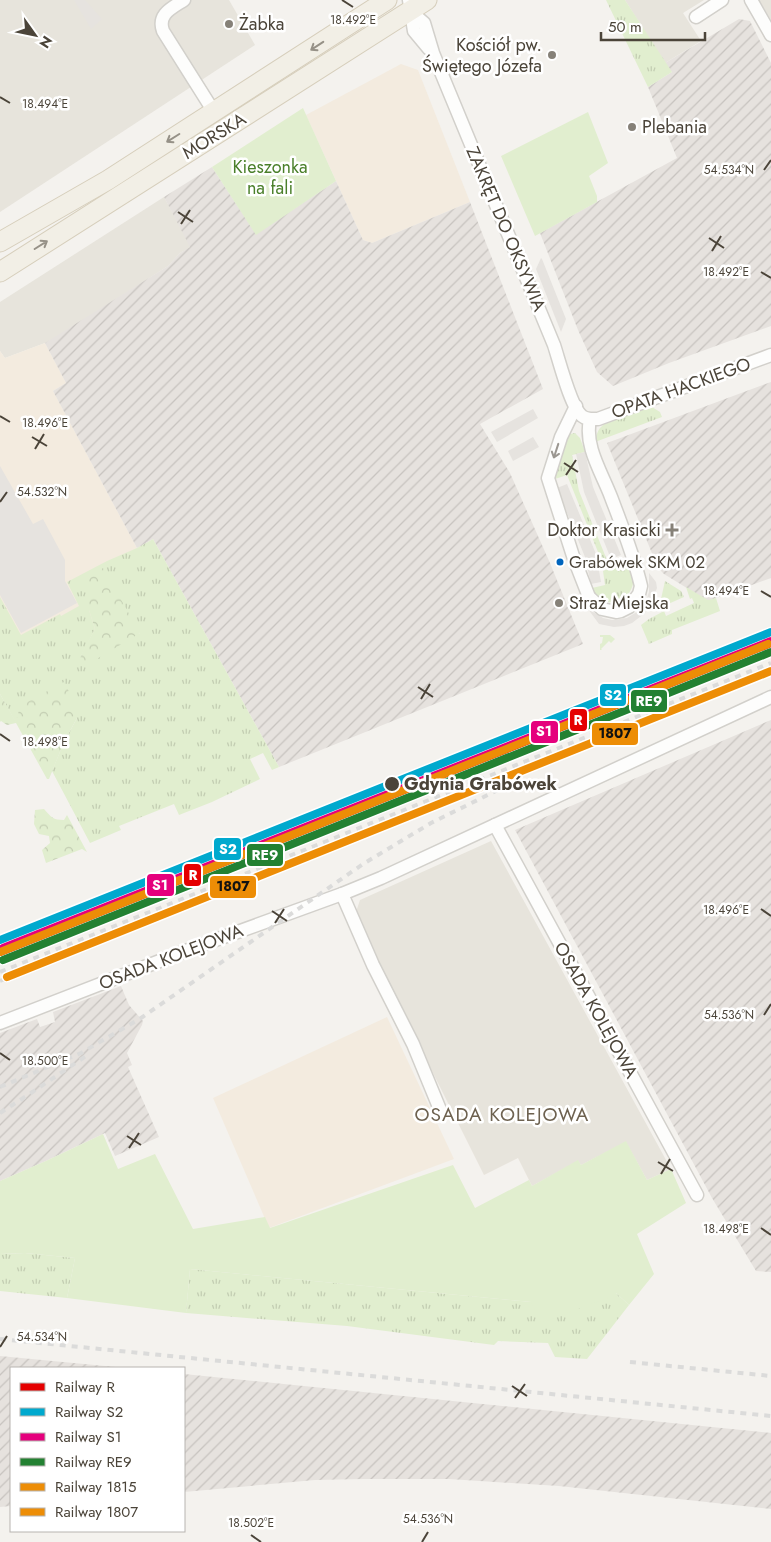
<svg xmlns="http://www.w3.org/2000/svg" width="771" height="1542" font-family="Jost,sans-serif">
	<style>
		.residential { fill: #e7e4dc }
		.commercial { fill: #f3ebdf }
		.industrial { fill: url(#industrial-furrows) }
		.grass { fill: url(#grass-tufts); fill-rule: evenodd }
		.forest { fill: url(#forest-crowns) }
		.green { fill: #e1eecf }
		.parking { fill: #e6e3df }
		.lines { fill: none; stroke-linecap: round; stroke-linejoin: round }
		.minor-casing { stroke: #d2d0cb; stroke-width: 15 }
		.primary-casing { stroke: #d6cebb; stroke-width: 21 }
		.minor { stroke: #fdfdfc; stroke-width: 12 }
		.primary { stroke: #f2efe6; stroke-width: 19 }
		.rail { stroke: #dbdbda; stroke-width: 4; stroke-dasharray: 6 6; stroke-linecap: butt }
		.rail-1-casing { stroke: #fff; stroke-width: 11 }
		.rail-2-casing { stroke: #fff; stroke-width: 11 }
		.rail-3-casing { stroke: #fff; stroke-width: 11 }
		.rail-4-casing { stroke: #fff; stroke-width: 11 }
		.rail-5-casing { stroke: #fff; stroke-width: 11 }
		.rail-6-casing { stroke: #fff; stroke-width: 11 }
		.rail-1 { stroke: #e50000; stroke-width: 8 }
		.rail-2 { stroke: #00a9ce; stroke-width: 8 }
		.rail-3 { stroke: #e5007d; stroke-width: 8 }
		.rail-4 { stroke: #238132; stroke-width: 8 }
		.rail-5 { stroke: #ed8d06; stroke-width: 8 }
		.rail-6 { stroke: #ed8d06; stroke-width: 8 }
		.oneway { stroke: #969187 }
		.oneway2 { stroke: #9b9791 }
		.ticks { fill: none; stroke: #4b4439; stroke-width: 2 }
		.poi-dot { fill: #868178; stroke: #fff; stroke-width: 2 }
		.bus-dot { fill: #0065bd; stroke: #fff; stroke-width: 2 }
		.stop-dot { fill: #4b4439; stroke: #fff; stroke-width: 2 }
		.labels { text-anchor: middle; dominant-baseline: central; stroke-width: 5; stroke-linejoin: round; paint-order: stroke }
		.bus-label { font-size: 17px; fill: #4b4439; stroke: #fff; text-anchor: start }
		.poi-label { font-size: 18px; fill: #4b4439; stroke: #fff; text-anchor: start }
		.street-label { font-size: 18px; fill: #4b4439; stroke: #fff }
		.park-label { font-size: 18px; fill: #4a7f2a; stroke: #fff }
		.stop-label { font-size: 18px; font-weight: bold; fill: #4b4439; stroke: #fff; text-anchor: start }
		.neighbourhood-label { font-size: 19px; letter-spacing: 1px; fill: #6e6250; stroke: #fff }
		.ticks-label { font-size: 12px; text-anchor: middle; fill: #4b4439; stroke: #fff; stroke-width: 5; stroke-linejoin: round; paint-order: stroke }
		.line-badge { stroke: #fff; stroke-width: 2 }
		.badge-label { font-size: 14px; text-anchor: middle; font-weight: bold; fill: #fff }
		.pale-badge-label { font-size: 14px; text-anchor: middle; font-weight: bold; fill: #111 }
	</style>
	<defs>
		<pattern id="industrial-furrows" width="10" height="10" patternUnits="userSpaceOnUse" patternTransform="scale(1.25)"><rect width="10" height="10" fill="#e6e2de"/><path d="M-1 1l2-2M0 10L10 0M9 11l2-2" fill="none" stroke="#c7c3bf"/></pattern>
		<pattern id="grass-tufts" width="24" height="20" patternUnits="userSpaceOnUse" patternTransform="scale(1.25)"><rect width="24" height="20" fill="#e1eecf"/><path d="M3 7l-1-3M5 7V3M7 7l1-3M15 17l-1-3M17 17v-4M19 17l1-3" fill="none" stroke="#c3cdb2"/></pattern>
		<pattern id="forest-crowns" width="20" height="18" patternUnits="userSpaceOnUse" patternTransform="scale(1.25)"><rect width="20" height="18" fill="#e1eecf"/><path d="M2 6a3 3 0 1 1 6 0M12 15a3 3 0 1 1 6 0" fill="none" stroke="#c3cdb2"/></pattern>
	</defs>
	<rect width="100%" height="100%" fill="#f4f2ee"/>
	<g class="residential">
		<polygon points="0,0 229,0 255,45 0,212"/>
		<polygon points="625,0 704,0 683,13 701,41 665,63"/>
		<polygon points="759,0 771,0 771,20"/>
		<polygon points="164,197 191,247 180,253 168,266 57,337 45,343 5,358 0,351 0,302"/>
		<polygon points="491,841 671,1169 647,1180 626,1142 581,1165 578,1161 532,1186 518,1158 484,1175 409,1025 356,912 360,900"/>
	</g>
	<g class="commercial">
		<polygon points="401,64 418,70 470,202 372,243 363,240 306,115"/>
		<polygon points="45,343 66,383 53,391 137,548 140,633 0,641 0,351 5,358"/>
		<polygon points="387,1017 454,1159 269,1228 213,1098"/>
	</g>
	<g class="industrial">
		<polygon points="739,19 750,21 771,63 771,326 669,363 613,386 597,372 578,330 540,233 677,158 648,87 672,72 665,63"/>
		<polygon points="212,167 256,234 336,181 363,240 372,243 470,202 543,389 480,424 510,473 550,563 583,644 279,767 153,539 137,548 53,391 66,383 45,343 168,266 180,253 190,247 164,197"/>
		<polygon points="771,382 771,578 708,601 664,574 658,568 607,443"/>
		<polygon points="771,720 771,1272 756,1271 712,1198 515,830"/>
		<polygon points="121,986 129,1005 143,1021 142,1025 127,1053 132,1065 128,1067 159,1137 115,1156 105,1133 48,1160 0,1181 0,1033 37,1019 40,1027 55,1022 53,1012"/>
		<polygon points="0,1356 126,1368 11,1368 11,1506 0,1507"/>
		<polygon points="184,1374 771,1433 771,1509 559,1486 449,1479 364,1479 315,1480 184,1492"/>
	</g>
	<g class="grass">
		<polygon points="606,0 625,0 672,72 648,87"/>
		<path d="M652 407 660 412 662 417 595 442C596 437 597 431 601 427 611 418 634 413 646 408Z"/>
		<polygon points="575,433 580,438 585,452 572,455 579,491 609,565 601,568 598,552 567,475 555,479 556,471 567,438 570,434"/>
		<path d="M153 539 279 767 272 770 263 753 250 759 260 779 212 802 179 815 174 804 119 826 121 830 90 843 52 771 64 742 77 718 16 723 0 694V597L21 635 60 614 61 616 79 606 67 582 107 561 137 548ZM89 610 140 633 81 656 95 629Z"/>
		<path d="M625 562 634 578C632 604 604 612 592 588L605 585 603 571Z"/>
		<polygon points="665,581 681,591 684,597 659,608"/>
		<polygon points="686,587 708,600 716,598 720,611 672,630 672,634 649,644 641,625 649,619 664,611 666,616 694,603 692,598 690,599"/>
		<polygon points="600,635 610,635 615,639 611,643 609,641 601,649 602,650 600,650 600,644 602,643 603,637 600,637"/>
		<polygon points="25,1253 75,1258 67,1298 0,1291 0,1254"/>
		<polygon points="190,1269 531,1302 616,1293 629,1305 587,1359 555,1357 548,1343 498,1341 494,1345 347,1326 186,1313"/>
	</g>
	<g class="forest">
		<path d="M103 568 140 633 85 666 80 660C81 652 91 637 95 629L89 610 85 578Z"/>
		<polygon points="64,682 78,709 77,718 64,742 49,779 47,779 16,723 7,725 1,721 0,722 0,694 16,722 20,706"/>
		<path d="M44 809C51 817 53 820 64 820L67 815 87 852 82 849 46 863 42 850 50 843 49 836 39 834 34 824 35 810Z"/>
	</g>
	<g class="green">
		<polygon points="303,108 336,181 256,235 212,167"/>
		<polygon points="588,112 608,163 589,176 597,196 597,202 535,236 501,156"/>
		<polygon points="103,1134 118,1169 155,1154 193,1229 265,1217 270,1228 453,1165 475,1208 529,1180 532,1186 578,1160 581,1165 626,1141 647,1180 671,1169 686,1203 637,1234 654,1274 629,1305 616,1293 610,1297 541,1323 531,1302 190,1269 186,1313 67,1298 75,1258 25,1253 0,1254 0,1181 48,1160"/>
	</g>
	<g class="parking">
		<polygon points="74,0 85,0 102,19 91,29"/>
		<polygon points="541,258 542,259 566,319 561,332 536,269"/>
		<polygon points="533,409 538,418 497,442 491,432"/>
		<polygon points="533,437 539,447 513,461 508,451"/>
		<polygon points="585,452 593,487 621,555 611,559 584,492 576,454"/>
		<polygon points="0,466 33,524 43,519 65,560 65,581 77,603 21,633 0,595"/>
		<polygon points="567,484 596,554 601,582 591,584 585,557 557,488"/>
		<polygon points="649,573 656,582 657,588 651,604 645,613 632,623 624,626 614,627 599,624 588,609 603,618 612,620 627,618 640,610 646,601 649,592"/>
	</g>
	<g class="lines">
		<g class="minor-casing">
			<g id="minor">
				<path d="M184 0C172 8 157 14 163 31L214 112"/>
				<polyline points="409,0 414,31 429,49"/>
				<polyline points="751,0 771,35"/>
				<path d="M410 11 424 23 433 53 554 345C559 360 571 408 582 416 587 420 592 419 598 419L771 355"/>
				<polyline points="696,17 722,0"/>
				<path d="M576 406 561 437 548 478 573 556 589 597 602 609 616 612 621 611 629 607 639 594 641 586C634 556 622 526 611 497 602 473 584 446 590 420"/>
				<polyline points="495,825 697,1195"/>
				<polyline points="342,894 373,965 413,1044 441,1112"/>
				<polyline points="0,1023 188,950 342,894 381,878 771,697"/>
			</g>
		</g>
		<g class="primary-casing">
			<g id="primary">
				<polyline points="0,242 108,180 387,0"/>
				<polyline points="0,272 427,0"/>
			</g>
		</g>
		<use href="#minor" class="minor"/>
		<use href="#primary" class="primary"/>
		<g class="rail">
			<polyline points="0,972 771,663"/>
			<polyline points="0,981 771,672"/>
			<polyline points="0,1087 81,1053 141,1018 363,864 431,823 518,780"/>
			<polyline points="0,1113 31,1093 86,1056"/>
			<polyline points="0,1339 771,1416"/>
			<polyline points="630,1362 771,1376"/>
		</g>
		<g class="rail-1-casing">
			<polyline id="rail-1" points="0,952 771,643"/>
		</g>
		<g class="rail-2-casing">
			<polyline id="rail-2" points="0,940 771,632"/>
		</g>
		<g class="rail-3-casing">
			<polyline id="rail-3" points="3,948 771,641"/>
		</g>
		<g class="rail-4-casing">
			<polyline id="rail-4" points="3,960 771,652"/>
		</g>
		<g class="rail-5-casing">
			<polyline id="rail-5" points="0,952 768,644"/>
		</g>
		<g class="rail-6-casing">
			<polyline id="rail-6" points="7,977 771,671"/>
		</g>
		<use href="#rail-1" class="rail-1"/>
		<use href="#rail-2" class="rail-2"/>
		<use href="#rail-3" class="rail-3"/>
		<use href="#rail-4" class="rail-4"/>
		<use href="#rail-5" class="rail-5"/>
		<use href="#rail-6" class="rail-6"/>
	</g>
	<defs><path id="oneway-shaft" d="M-6 0H5M1.5-3L5.5 0L1.5 3" fill="none" stroke-width="1.6" stroke-linecap="round" stroke-linejoin="round" transform="scale(1.25)"/></defs>
	<g class="oneway">
		<use href="#oneway-shaft" transform="translate(317 46) rotate(147)"/>
		<use href="#oneway-shaft" transform="translate(173 138) rotate(148)"/>
		<use href="#oneway-shaft" transform="translate(41 245) rotate(-32)"/>
	</g>
	<use class="oneway2" href="#oneway-shaft" transform="translate(556 451) rotate(108)"/>
	<path class="ticks" d="M342 0 353 7M0 97 10 103M764 170 771 160M178 212 193 222M181 224 190 210M709 238 724 248M712 251 721 236M761 272 771 278M0 416 10 422M32 437 47 446M35 449 44 434M564 463 578 472M566 475 576 460M0 502 7 492M761 591 771 597M418 687 433 697M421 699 430 684M0 734 10 741M761 909 771 916M272 911 287 921M275 923 284 909M764 1015 771 1004M0 1053 10 1060M127 1136 141 1145M129 1148 139 1133M658 1162 673 1171M661 1174 670 1159M761 1228 771 1235M0 1347 7 1336M512 1386 527 1396M515 1398 525 1384M251 1535 261 1542M422 1542 428 1532"/>
	<g class="poi-dot">
		<circle cx="229" cy="24" r="5"/>
		<circle cx="552" cy="55" r="5"/>
		<circle cx="632" cy="127" r="5"/>
		<path d="M669.5 522.5h5v5h5v5h-5v5h-5v-5h-5v-5h5z"/>
		<circle cx="559" cy="603" r="5"/>
	</g>
	<circle class="bus-dot" cx="560" cy="562" r="4.5"/>
	<circle class="stop-dot" cx="392" cy="784" r="8"/>
	<g class="labels">
		<g class="bus-label">
			<text x="569" y="562">Grabówek SKM 02</text>
		</g>
		<g class="poi-label">
			<text x="239" y="24">Żabka</text>
			<text x="542" y="45" text-anchor="end">Kościół pw.<tspan x="542" dy="21">Świętego Józefa</tspan></text>
			<text x="642" y="127">Plebania</text>
			<text x="661" y="530" text-anchor="end">Doktor Krasicki</text>
			<text x="569" y="603">Straż Miejska</text>
		</g>
		<g class="street-label">
			<text transform="translate(214 136) rotate(-32)">MORSKA</text>
			<text transform="translate(506 229) rotate(67)">ZAKRĘT DO OKSYWIA</text>
			<text transform="translate(681 388) rotate(-20)">OPATA HACKIEGO</text>
			<text transform="translate(171 957) rotate(-21)">OSADA KOLEJOWA</text>
			<text transform="translate(596 1010) rotate(61)">OSADA KOLEJOWA</text>
		</g>
		<g class="park-label">
			<text x="270" y="167">Kieszonka<tspan x="270" dy="21">na fali</tspan></text>
		</g>
		<g class="stop-label">
			<text x="404" y="784">Gdynia Grabówek</text>
		</g>
		<g class="neighbourhood-label">
			<text x="502" y="1114">OSADA KOLEJOWA</text>
		</g>
	</g>
	<g class="ticks-label">
		<text x="353" y="24">18.492°E</text>
		<text x="45" y="108">18.494°E</text>
		<text x="729" y="174">54.534°N</text>
		<text x="726" y="276">18.492°E</text>
		<text x="45" y="427">18.496°E</text>
		<text x="42" y="496">54.532°N</text>
		<text x="726" y="595">18.494°E</text>
		<text x="45" y="746">18.498°E</text>
		<text x="726" y="914">18.496°E</text>
		<text x="729" y="1019">54.536°N</text>
		<text x="45" y="1065">18.500°E</text>
		<text x="726" y="1233">18.498°E</text>
		<text x="42" y="1341">54.534°N</text>
		<text x="428" y="1523">54.536°N</text>
		<text x="251" y="1527">18.502°E</text>
	</g>
	<g class="line-badge">
		<rect x="599" y="683" width="28" height="24" rx="5" fill="#00a9ce"/>
		<rect x="630" y="689" width="38" height="24" rx="5" fill="#238132"/>
		<rect x="569" y="708" width="19" height="24" rx="5" fill="#e50000"/>
		<rect x="530" y="720" width="29" height="24" rx="5" fill="#e5007d"/>
		<rect x="591" y="722" width="48" height="24" rx="5" fill="#ed8d06"/>
		<rect x="213" y="837" width="29" height="24" rx="5" fill="#00a9ce"/>
		<rect x="246" y="843" width="38" height="24" rx="5" fill="#238132"/>
		<rect x="183" y="863" width="19" height="24" rx="5" fill="#e50000"/>
		<rect x="146" y="873" width="29" height="24" rx="5" fill="#e5007d"/>
		<rect x="209" y="875" width="48" height="24" rx="5" fill="#ed8d06"/>
	</g>
	<g class="badge-label">
		<text x="613" y="700">S2</text>
		<text x="649" y="706">RE9</text>
		<text x="578" y="725">R</text>
		<text x="544" y="736">S1</text>
		<text x="228" y="854">S2</text>
		<text x="265" y="860">RE9</text>
		<text x="193" y="880">R</text>
		<text x="160" y="890">S1</text>
	</g>
	<g class="pale-badge-label">
		<text x="615" y="738">1807</text>
		<text x="233" y="891">1807</text>
	</g>
	<rect x="10" y="1367" width="175" height="165" fill="#ffffff" stroke="#b7b4b0"/>
	<rect x="20" y="1383" width="25" height="8" fill="#e50000" stroke="#b7b4b0"/>
	<text x="55" y="1392" font-size="15" fill="#4b4439">Railway R</text>
	<rect x="20" y="1408" width="25" height="8" fill="#00a9ce" stroke="#b7b4b0"/>
	<text x="55" y="1417" font-size="15" fill="#4b4439">Railway S2</text>
	<rect x="20" y="1433" width="25" height="8" fill="#e5007d" stroke="#b7b4b0"/>
	<text x="55" y="1442" font-size="15" fill="#4b4439">Railway S1</text>
	<rect x="20" y="1458" width="25" height="8" fill="#238132" stroke="#b7b4b0"/>
	<text x="55" y="1467" font-size="15" fill="#4b4439">Railway RE9</text>
	<rect x="20" y="1483" width="25" height="8" fill="#ed8d06" stroke="#b7b4b0"/>
	<text x="55" y="1492" font-size="15" fill="#4b4439">Railway 1815</text>
	<rect x="20" y="1508" width="25" height="8" fill="#ed8d06" stroke="#b7b4b0"/>
	<text x="55" y="1517" font-size="15" fill="#4b4439">Railway 1807</text>
	<g transform="translate(35 35) rotate(123)" stroke="#ffffff" stroke-width="4" paint-order="stroke">
	<path d="M0-4L9 19L0 12L-9 19Z" fill="#4b4439"/>
	<text y="-8" font-size="14" font-weight="bold" text-anchor="middle" fill="#4b4439">N</text>
	</g>
	<path d="M601 32v8h104v-8" fill="none" stroke="#4b4439" stroke-width="2.5"/>
	<text x="608" y="32" font-size="15" fill="#4b4439" stroke="#ffffff" stroke-width="4" paint-order="stroke">50 m</text>
</svg>
